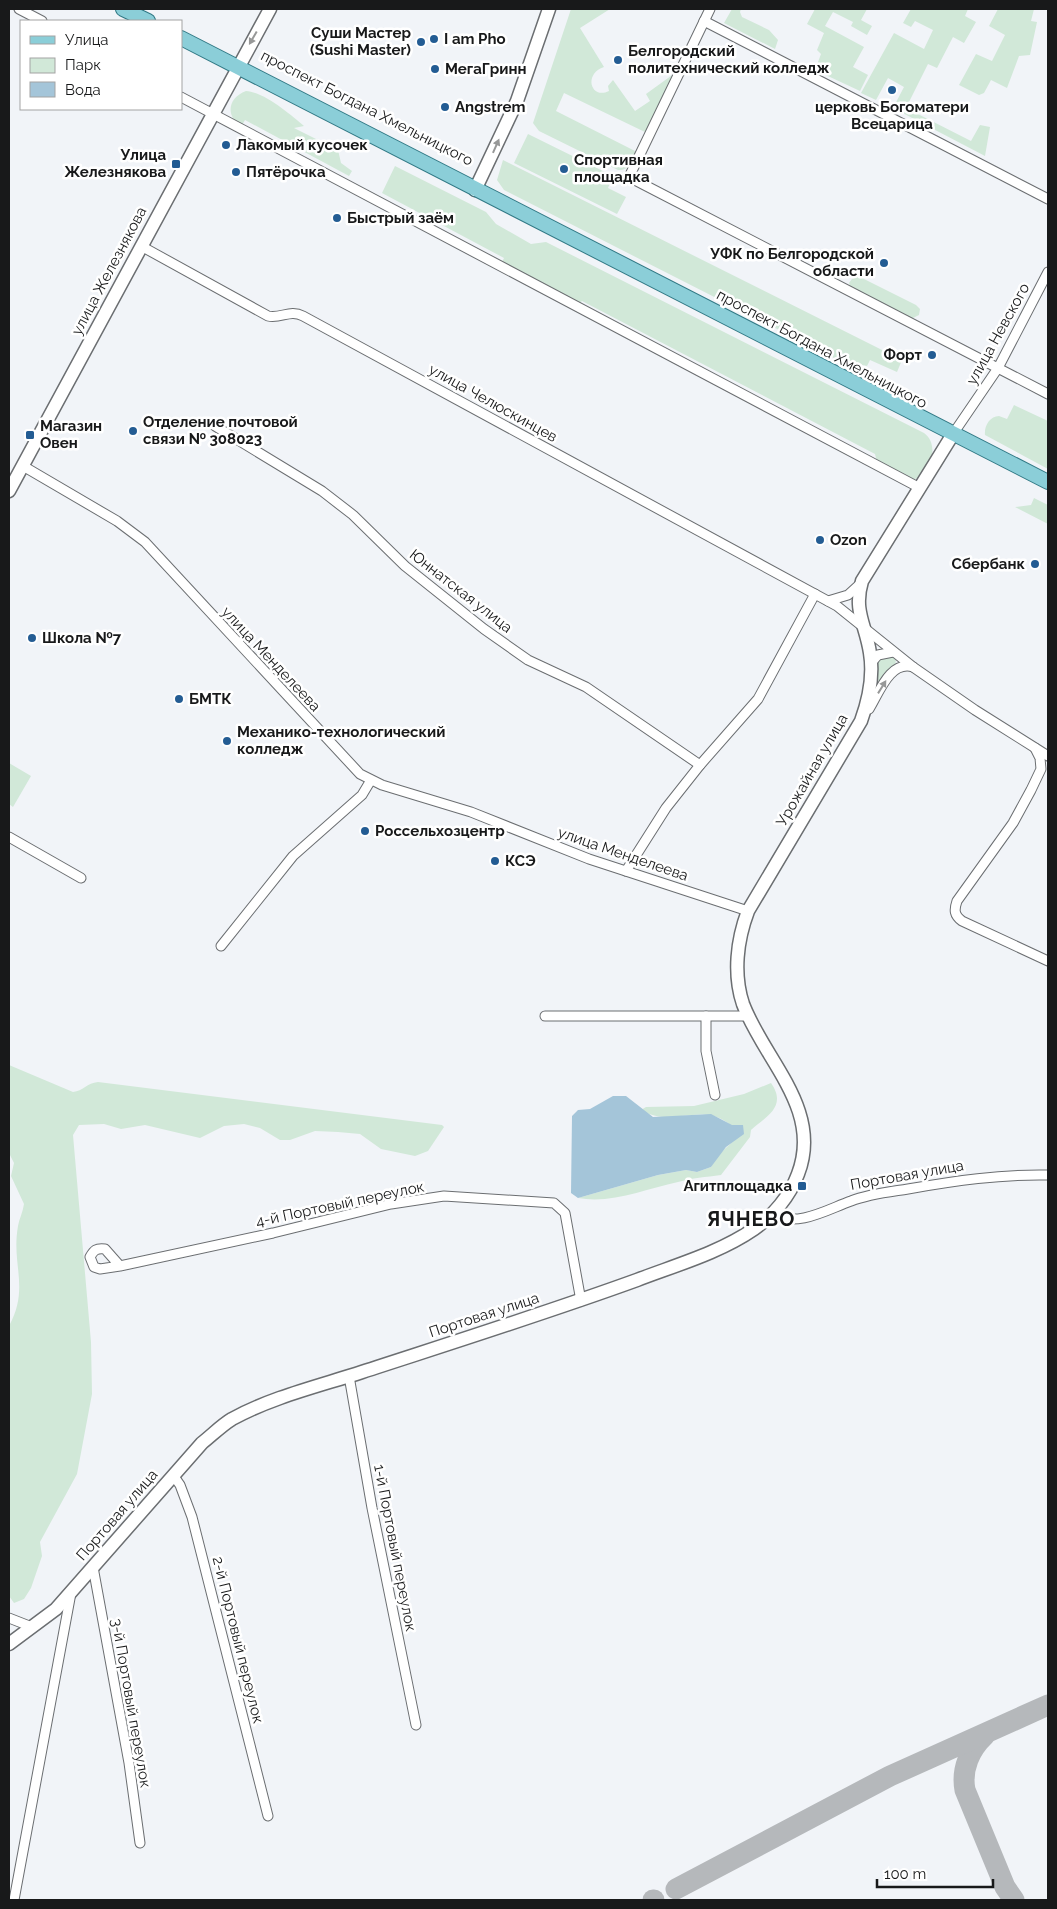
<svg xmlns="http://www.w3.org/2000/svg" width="1057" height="1909" font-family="Raleway,sans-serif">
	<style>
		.green { fill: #d1e8d8 }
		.water { fill: #a4c5d9 }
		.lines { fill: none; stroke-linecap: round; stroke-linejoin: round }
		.taxiway { stroke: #b5b8bb; stroke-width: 21 }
		.street-casing { stroke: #6b6e71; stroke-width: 11 }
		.secondary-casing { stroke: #6b6e71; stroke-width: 15 }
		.primary-casing { stroke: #317985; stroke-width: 16 }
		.street { stroke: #fff; stroke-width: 9 }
		.secondary { stroke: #fff; stroke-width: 12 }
		.primary { stroke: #8bced8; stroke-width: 14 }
		.oneway { fill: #979898 }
		.poi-dot { fill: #235c93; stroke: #fff; stroke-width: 2 }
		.labels { text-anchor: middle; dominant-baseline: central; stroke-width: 5; stroke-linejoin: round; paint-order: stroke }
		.poi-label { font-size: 15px; font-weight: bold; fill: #18191a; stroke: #fff; text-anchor: start }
		.street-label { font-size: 15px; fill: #18191a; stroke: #fff }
		.district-label { font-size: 20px; font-weight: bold; letter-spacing: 1px; fill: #18191a; stroke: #fff }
	</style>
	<rect width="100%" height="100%" fill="#f1f4f8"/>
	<g class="green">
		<path d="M571 9H610L580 28 604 67C583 74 591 100 609 91L608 86 613 80 635 111 650 101 646 94 675 73 647 133 564 93 556 111 635 151C635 161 628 171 618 170L539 131 533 123Z"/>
		<polygon points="732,9 741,9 740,12 742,17 769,30 778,40 775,49 724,23"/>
		<polygon points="815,9 867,9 861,20 872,26 867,35 851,26 853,22 833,12 825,26 864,47 853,67 868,75 860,91 815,70 821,54 817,50 824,33 807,24"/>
		<polygon points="911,9 968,9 965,16 976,22 964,43 953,37 937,68 928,64 906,108 971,141 980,125 990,127 985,156 893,108 904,87 888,78 876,100 861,93 894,33 924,49 933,30 915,21 911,27 903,23"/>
		<polygon points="998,9 1034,9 1031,21 1037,22 1030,55 1019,56 1007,88 991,80 984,93 979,95 959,85 976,54 992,61 1005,35 989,26"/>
		<path d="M246 91C264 92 291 115 304 126L294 128 338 150 341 163 352 171 349 176 245 120 241 127C225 115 228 98 246 91Z"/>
		<polygon points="528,134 613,176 608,188 626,197 617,214 514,163"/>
		<polygon points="503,160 902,360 897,372 870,360 867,366 836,359 504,190 497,180"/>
		<path d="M395 166 486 212 496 224 531 244 546 242 924 433C941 445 930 477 911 480L877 462 875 454 582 301 577 305 501 264 504 258 382 193Z"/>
		<polygon points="854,276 860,277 916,305 920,309 919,315 911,319 851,289 849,283"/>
		<path d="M1014 405 1048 421V469L985 435C984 426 990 416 999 416L1007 419Z"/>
		<polygon points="1034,498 1048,505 1048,524 1015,507 1031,505"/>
		<polygon points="894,656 896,660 895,666 879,682 877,680 878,659"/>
		<polygon points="9,763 31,776 13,807 9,804"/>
		<path d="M9 1065 73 1092C83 1091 87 1083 98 1082L442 1125 444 1127 428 1151 415 1156 381 1149 360 1134 338 1132 315 1131 290 1140H280L260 1128 244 1124 224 1126 200 1138 145 1125 121 1129 104 1124 79 1125 73 1135 91 1342 92 1394 77 1474 40 1542 42 1556 31 1588 24 1599 14 1603 9 1596V1326C30 1287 11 1265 18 1226 19 1219 23 1212 24 1204L11 1176 14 1163 9 1153Z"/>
		<path d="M771 1083C788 1107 765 1117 751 1130L750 1137 721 1175C706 1177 692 1178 678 1182 645 1189 612 1204 578 1198L658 1175 686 1170 697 1172 711 1167 716 1157 740 1135C708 1094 675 1131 641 1110L646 1107 694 1106 744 1094Z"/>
	</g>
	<polygon class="water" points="613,1096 626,1096 653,1117 711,1114 732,1125 743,1125 744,1134 726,1147 711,1167 697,1172 686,1170 658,1175 578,1198 571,1193 572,1116 578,1110 590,1109"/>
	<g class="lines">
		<g class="taxiway">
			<path d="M985 1735C970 1749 961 1769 965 1790L1005 1887 1014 1900"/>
			<polyline points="676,1889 890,1776 1048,1705"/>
			<polyline points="653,1900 654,1900"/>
		</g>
		<g class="street-casing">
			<g id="street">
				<polyline points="19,9 42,21"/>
				<polyline points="710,9 629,177 1048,394"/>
				<polyline points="704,21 1048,199"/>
				<polyline points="181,97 920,488"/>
				<path d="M141 246 268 316C281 319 290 309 303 316L837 606 913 667 975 710 1048 756"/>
				<polyline points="215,426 322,491 353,515 405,566 484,629 528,660 586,687 700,765"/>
				<polyline points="953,434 998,368 1048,272"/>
				<polyline points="23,466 117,521 145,542 360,774 382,785 471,812 589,859 748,911"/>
				<polyline points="828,601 848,595 860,584"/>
				<polyline points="871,663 878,655 893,652"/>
				<path d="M869 709C879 693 890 660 913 667"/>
				<path d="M1035 748 1040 758 1041 769 1031 790 1013 823 957 901C954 910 954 915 962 921L1048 961"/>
				<polyline points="9,837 81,878"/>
				<polyline points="626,871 666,808 700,765 758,699 815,594"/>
				<polyline points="221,946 293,856 362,795 371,780"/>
				<polyline points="545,1016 749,1016"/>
				<polyline points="706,1016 706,1051 715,1095"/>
				<path d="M772 1215C799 1227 826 1210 851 1201 869 1194 889 1192 908 1189 954 1181 1001 1174 1048 1175"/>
				<path d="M120 1266 105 1249C96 1248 94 1250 90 1257L94 1267 100 1269 120 1266 273 1233 391 1204 444 1196 554 1203 565 1213 581 1301"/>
				<polyline points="349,1376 372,1508 416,1725"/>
				<polyline points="173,1475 180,1485 192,1517 268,1816"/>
				<polyline points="93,1567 129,1763 140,1843"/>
				<polyline points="9,1618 32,1627"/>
				<polyline points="14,1900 71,1593"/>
			</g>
		</g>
		<g class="secondary-casing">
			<g id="secondary">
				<polyline points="475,190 517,101 549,9"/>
				<polyline points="9,491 270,9"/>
				<path d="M9 1644 56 1609 202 1443C212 1435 222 1425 232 1419 272 1397 319 1386 362 1372 454 1342 546 1313 637 1280 676 1265 719 1253 754 1229 773 1216 790 1196 798 1174 823 1109 764 1060 743 1004 733 974 737 940 748 911L861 721C869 699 874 677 870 653 866 625 853 611 862 581L953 434"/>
			</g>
		</g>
		<g class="primary-casing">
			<g id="primary">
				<polyline points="123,9 148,21"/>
				<polyline points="181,38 1048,482"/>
			</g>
		</g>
		<use href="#street" class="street"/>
		<use href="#secondary" class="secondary"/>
		<use href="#primary" class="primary"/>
	</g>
	<defs><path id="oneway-solid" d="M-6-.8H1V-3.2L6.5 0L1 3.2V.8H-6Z" transform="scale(1.25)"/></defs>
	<g class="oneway">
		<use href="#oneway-solid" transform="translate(253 38) rotate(120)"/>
		<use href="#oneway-solid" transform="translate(496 146) rotate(-66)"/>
		<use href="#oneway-solid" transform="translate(882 687) rotate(-58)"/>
	</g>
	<g class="poi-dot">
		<circle cx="434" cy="39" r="5"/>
		<circle cx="421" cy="42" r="5"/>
		<circle cx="618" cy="60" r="5"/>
		<circle cx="435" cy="69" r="5"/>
		<circle cx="892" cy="90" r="5"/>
		<circle cx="445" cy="107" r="5"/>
		<circle cx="226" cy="145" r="5"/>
		<rect x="171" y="159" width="10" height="10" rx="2.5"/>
		<circle cx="564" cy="169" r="5"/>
		<circle cx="236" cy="172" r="5"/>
		<circle cx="337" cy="218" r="5"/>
		<circle cx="884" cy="263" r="5"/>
		<circle cx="932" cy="355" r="5"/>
		<circle cx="133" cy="431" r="5"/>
		<rect x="25" y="430" width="10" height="10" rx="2.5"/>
		<circle cx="820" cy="540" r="5"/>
		<circle cx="1035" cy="564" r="5"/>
		<circle cx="32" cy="638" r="5"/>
		<circle cx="179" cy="699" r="5"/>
		<circle cx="227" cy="741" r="5"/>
		<circle cx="365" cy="831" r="5"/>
		<circle cx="495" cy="861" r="5"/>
		<rect x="797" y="1181" width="10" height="10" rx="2.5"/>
	</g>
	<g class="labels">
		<g class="poi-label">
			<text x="411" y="33" text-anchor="end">Суши Мастер<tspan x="411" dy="17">(Sushi Master)</tspan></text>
			<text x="444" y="39">I am Pho</text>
			<text x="628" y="51">Белгородский<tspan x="628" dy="17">политехнический колледж</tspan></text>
			<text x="445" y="69">МегаГринн</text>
			<text x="455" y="107">Angstrem</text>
			<text x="892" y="107" text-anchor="middle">церковь Богоматери<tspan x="892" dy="17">Всецарица</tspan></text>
			<text x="236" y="145">Лакомый кусочек</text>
			<text x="166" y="155" text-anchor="end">Улица<tspan x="166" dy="17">Железнякова</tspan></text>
			<text x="574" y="160">Спортивная<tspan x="574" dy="17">площадка</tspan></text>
			<text x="246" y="172">Пятёрочка</text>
			<text x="347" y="218">Быстрый заём</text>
			<text x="874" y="254" text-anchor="end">УФК по Белгородской<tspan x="874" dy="17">области</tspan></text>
			<text x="922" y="355" text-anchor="end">Форт</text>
			<text x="143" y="422">Отделение почтовой<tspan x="143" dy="17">связи № 308023</tspan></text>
			<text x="40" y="426">Магазин<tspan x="40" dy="17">Овен</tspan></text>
			<text x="830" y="540">Ozon</text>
			<text x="1025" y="564" text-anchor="end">Сбербанк</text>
			<text x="42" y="638">Школа №7</text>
			<text x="189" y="699">БМТК</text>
			<text x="237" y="732">Механико-технологический<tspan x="237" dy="17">колледж</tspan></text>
			<text x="375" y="831">Россельхозцентр</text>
			<text x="505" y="861">КСЭ</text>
			<text x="792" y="1186" text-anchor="end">Агитплощадка</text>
		</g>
		<g class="street-label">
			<text transform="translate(367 108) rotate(27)">проспект Богдана Хмельницкого</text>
			<text transform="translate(109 271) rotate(-62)">улица Железнякова</text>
			<text transform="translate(998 334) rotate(-61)">улица Невского</text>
			<text transform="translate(822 349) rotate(28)">проспект Богдана Хмельницкого</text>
			<text transform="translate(493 403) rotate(29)">улица Челюскинцев</text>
			<text transform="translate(461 591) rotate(38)">Юннатская улица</text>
			<text transform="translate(271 659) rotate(47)">улица Менделеева</text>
			<text transform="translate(812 770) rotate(-60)">Урожайная улица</text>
			<text transform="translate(623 854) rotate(19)">улица Менделеева</text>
			<text transform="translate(907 1175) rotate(-10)">Портовая улица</text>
			<text transform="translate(340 1204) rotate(-12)">4-й Портовый переулок</text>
			<text transform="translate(484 1315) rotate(-18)">Портовая улица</text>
			<text transform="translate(117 1515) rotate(-49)">Портовая улица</text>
			<text transform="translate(395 1548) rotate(79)">1-й Портовый переулок</text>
			<text transform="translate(238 1640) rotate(76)">2-й Портовый переулок</text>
			<text transform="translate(131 1703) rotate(80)">3-й Портовый переулок</text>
		</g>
		<g class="district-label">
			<text x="751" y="1219">ЯЧНЕВО</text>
		</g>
	</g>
	<rect width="1057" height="1909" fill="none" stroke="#18191a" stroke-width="20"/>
	<rect x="20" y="20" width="162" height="90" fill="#ffffff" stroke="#a3a3a3"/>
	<rect x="30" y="36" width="25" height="8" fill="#8bced8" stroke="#a3a3a3"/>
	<text x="65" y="45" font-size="15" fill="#18191a">Улица</text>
	<rect x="30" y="58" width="25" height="15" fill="#d1e8d8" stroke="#a3a3a3"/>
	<text x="65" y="70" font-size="15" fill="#18191a">Парк</text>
	<rect x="30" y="82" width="25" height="15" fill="#a4c5d9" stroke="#a3a3a3"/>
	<text x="65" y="95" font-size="15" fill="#18191a">Вода</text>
	<path d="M877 1879v8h116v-8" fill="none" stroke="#18191a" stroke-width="2.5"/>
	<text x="884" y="1879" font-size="15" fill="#18191a" stroke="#ffffff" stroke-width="4" paint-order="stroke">100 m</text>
</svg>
